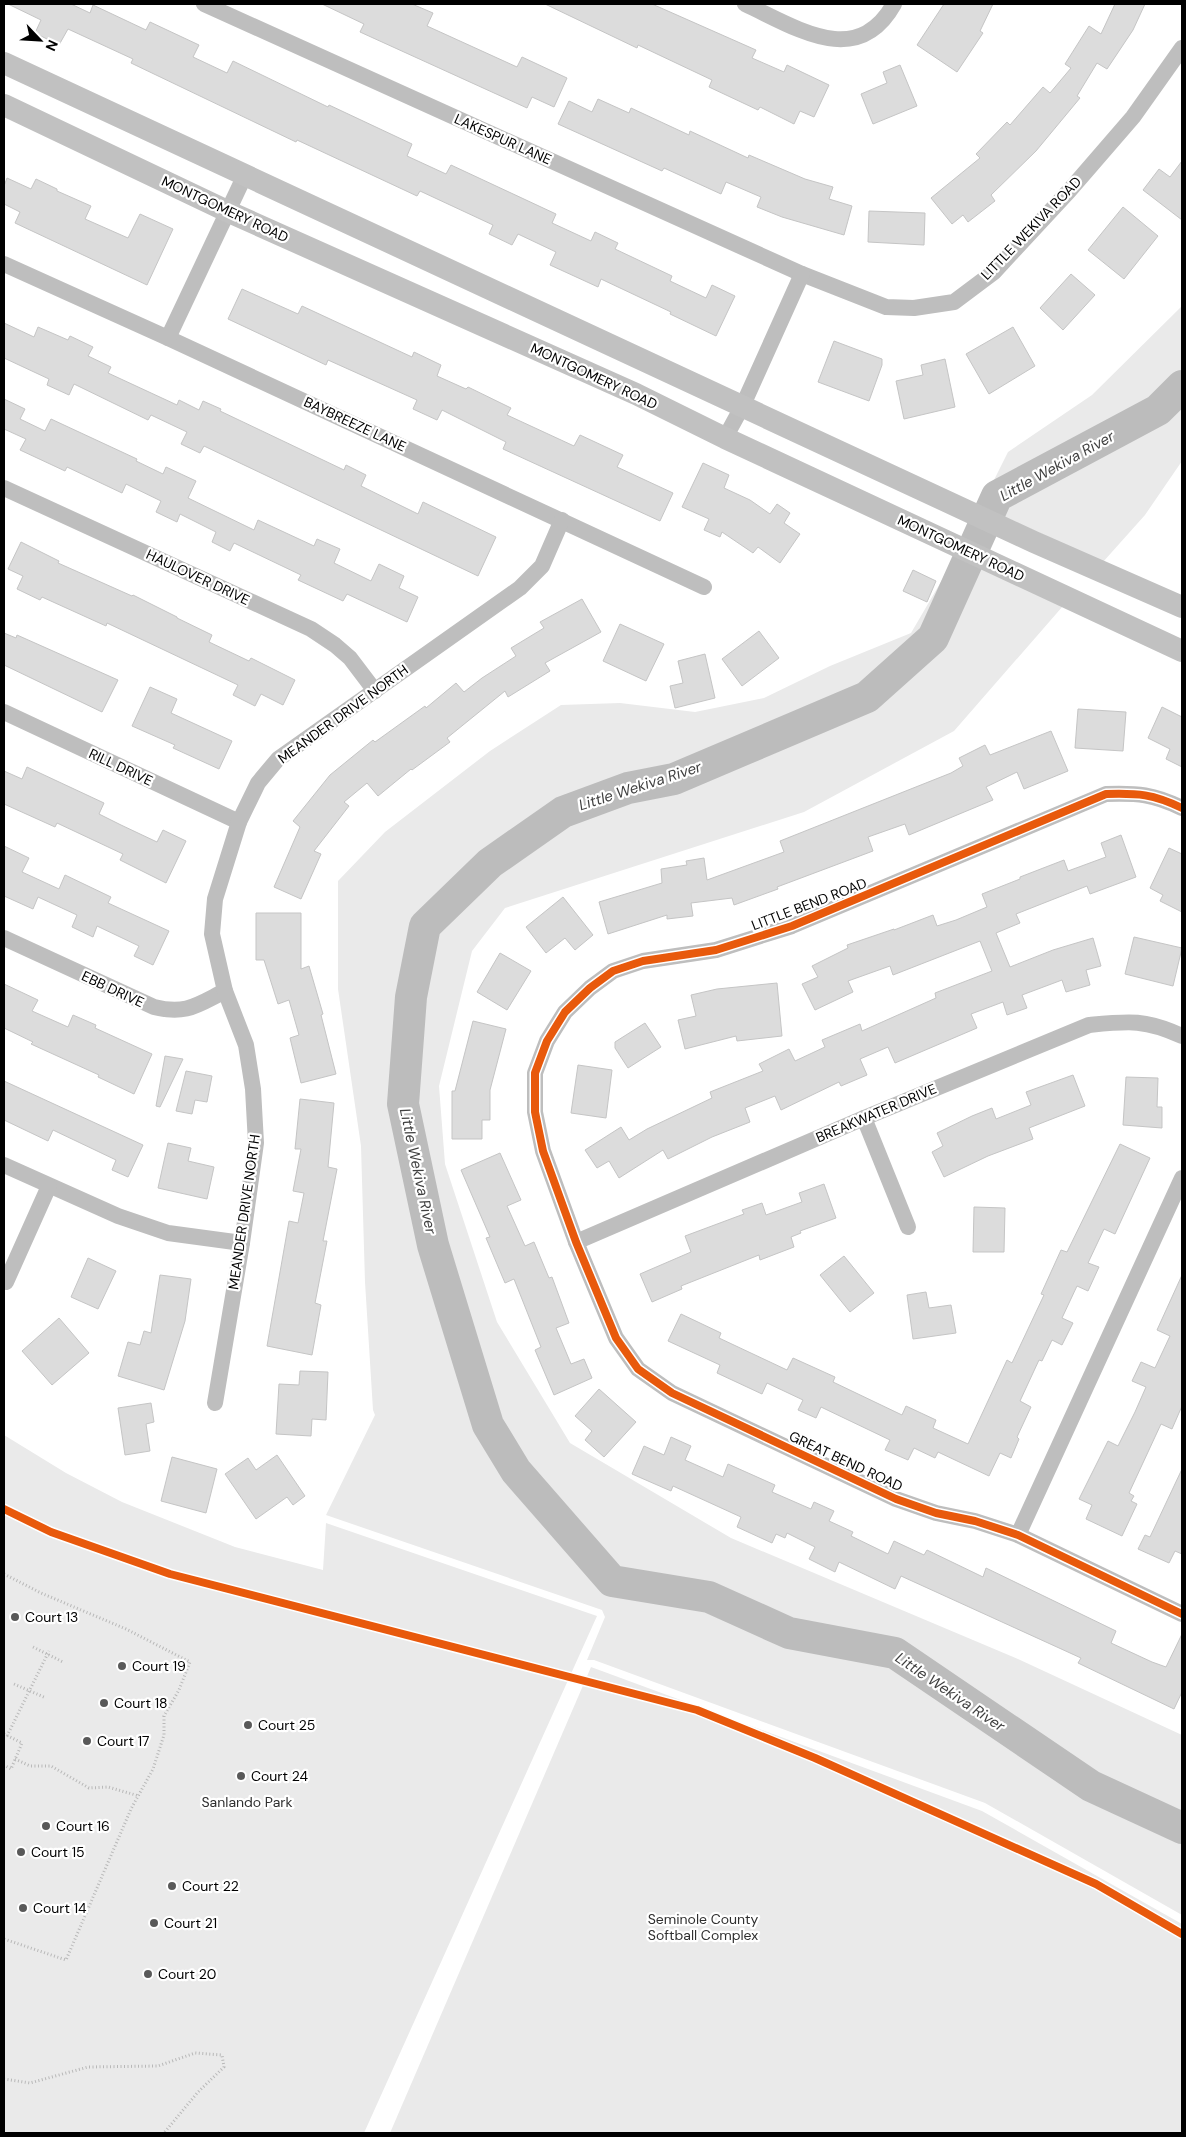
<svg xmlns="http://www.w3.org/2000/svg" width="1186" height="2137" font-family="'DM Sans',sans-serif">
	<style>
		.green { fill: #eaeaea }
		.lines { fill: none; stroke-linecap: round; stroke-linejoin: round }
		.river { stroke: #bcbcbc; stroke-width: 32 }
		.building { fill: #dcdcdc; stroke: #c5c5c5 }
		.path { stroke: #b8b8b8; stroke-width: 3; stroke-dasharray: 1 2.5; stroke-linecap: butt }
		.minor { stroke: #bebebe; stroke-width: 16 }
		.secondary { stroke: #c1c1c1; stroke-width: 22 }
		.cycleway-casing { stroke: #fff; stroke-width: 11 }
		.cycleway { stroke: #e8590c; stroke-width: 8 }
		.poi-dot { fill: #595959; stroke: #fff; stroke-width: 2 }
		.labels { text-anchor: middle; dominant-baseline: central; stroke-width: 4.5; stroke-linejoin: round; paint-order: stroke }
		.street-label { font-size: 14px; fill: #000; stroke: #fff }
		.poi-label { font-size: 14px; fill: #000; stroke: #fff; text-anchor: start }
		.park-label { font-size: 14px; fill: #2f2f2f; stroke: #fff }
		.water-label { font-size: 15px; font-style: italic; fill: #404040; stroke: #fff }
	</style>
	<rect width="100%" height="100%" fill="#fff"/>
	<g class="green">
		<polygon points="1182,306 1182,461 1145,515 1103,562 981,506 1008,452 1092,395"/>
		<polygon points="956,556 1063,606 954,731 804,812 505,908 472,951 439,1086 445,1164 497,1322 570,1443 731,1538 1018,1659 1182,1735 1182,1915 985,1803 594,1660 587,1660 605,1617 602,1610 326,1515 375,1415 373,1410 365,1282 361,1146 338,989 338,881 385,832 490,751 561,705 620,703 695,712 764,698 830,666 911,633"/>
		<polygon points="4,1435 66,1473 122,1502 235,1547 323,1570 326,1523 597,1616 364,2133 4,2133"/>
		<polygon points="591,1667 982,1811 1182,1924 1182,2133 390,2133"/>
	</g>
	<g class="lines">
		<polyline class="river" points="1182,386 1158,410 997,496 933,638 867,697 674,779 628,788 563,812 490,863 425,926 411,997 403,1104 433,1245 488,1425 516,1471 612,1581 709,1597 789,1633 895,1653 1091,1786 1182,1828"/>
	</g>
	<g class="building">
		<polygon points="8,4 71,4 90,13 93,5 146,30 150,22 199,45 193,57 227,73 233,61 328,107 329,105 412,144 407,156 446,174 451,165 556,214 552,223 591,241 595,232 618,243 615,249 672,276 670,281 706,298 712,285 735,296 716,336 670,314 671,312 601,279 598,287 550,265 556,252 518,234 512,245 489,234 493,225 420,191 417,196 297,140 296,142 131,63 133,59 68,29 59,45 35,33 41,20"/>
		<polygon points="322,4 412,4 433,13 427,26 517,67 522,57 567,78 554,107 532,97 527,108 360,32 364,24"/>
		<polygon points="545,4 652,4 756,50 752,58 784,72 787,65 829,85 814,117 800,111 794,124 760,107 758,110 709,87 712,80 638,45 637,48"/>
		<polygon points="944,4 993,4 980,31 983,33 957,72 917,45"/>
		<polygon points="1115,4 1145,4 1133,30 1107,69 1097,63 1077,96 1080,98 1036,151 991,195 995,201 968,222 963,215 952,224 931,198 980,158 976,154 1007,122 1010,125 1043,87 1050,93 1071,68 1065,64 1089,26 1101,34"/>
		<polygon points="900,65 917,106 873,124 861,94 887,83 883,72"/>
		<polygon points="598,99 629,113 631,108 689,135 690,131 748,158 749,155 805,179 833,187 829,199 852,206 844,235 782,217 757,207 761,197 726,182 721,194 664,168 662,171 558,124 569,101 592,112"/>
		<polygon points="1182,161 1182,220 1143,190 1159,169 1170,177"/>
		<polygon points="7,178 31,189 36,179 57,189 57,191 91,206 85,219 128,238 140,214 173,229 147,285 15,223 20,212 4,204 4,186"/>
		<polygon points="1123,207 1158,236 1124,279 1088,250"/>
		<polygon points="869,211 925,213 924,245 868,242"/>
		<polygon points="1071,274 1095,295 1063,330 1040,308"/>
		<polygon points="242,289 298,314 302,306 412,357 414,352 441,365 437,376 466,389 468,387 511,408 507,415 574,446 580,435 623,455 617,467 673,493 660,521 503,449 506,442 442,410 437,420 413,409 417,400 328,360 326,365 228,319"/>
		<polygon points="4,323 34,337 38,327 68,340 70,336 93,347 88,356 111,367 108,373 177,405 179,400 199,410 203,401 221,409 220,411 344,470 346,465 366,475 361,486 418,514 423,502 496,537 478,576 204,446 200,453 181,444 187,432 151,415 148,420 74,384 69,395 47,385 49,379 4,358"/>
		<polygon points="1013,327 1035,366 989,394 966,354"/>
		<polygon points="834,341 882,359 882,365 869,401 818,382"/>
		<polygon points="945,359 955,407 904,419 896,381 923,375 921,365"/>
		<polygon points="4,399 25,409 20,419 45,431 51,419 137,459 136,461 163,474 166,467 196,481 188,498 254,530 258,520 314,546 317,539 340,549 334,563 371,581 379,564 404,576 399,588 418,597 407,622 347,594 343,601 298,580 301,575 234,543 230,551 212,542 216,532 180,514 177,522 156,512 161,501 126,484 122,493 67,467 65,471 20,450 26,439 4,429"/>
		<polygon points="703,463 729,475 724,488 750,500 770,514 777,504 790,513 784,523 800,534 780,563 758,547 753,553 722,532 720,537 704,530 709,519 682,507"/>
		<polygon points="21,542 59,561 58,563 132,596 133,595 177,617 177,618 212,635 209,642 249,661 251,658 295,680 283,705 261,694 255,706 233,695 238,685 107,623 106,626 42,597 40,600 17,589 23,576 8,569"/>
		<polygon points="913,570 936,581 927,602 903,591"/>
		<polygon points="582,599 601,632 545,663 550,671 508,697 505,691 447,738 450,742 412,770 411,769 378,796 367,783 344,802 349,806 314,851 321,854 301,899 274,887 300,827 293,821 330,775 373,740 375,742 425,706 426,708 456,683 464,692 482,678 516,656 511,648 544,628 540,622"/>
		<polygon points="620,624 664,644 646,681 603,661"/>
		<polygon points="759,631 779,658 742,686 722,659"/>
		<polygon points="4,633 16,638 17,635 118,680 102,712 4,665"/>
		<polygon points="705,654 715,698 675,708 670,686 683,683 678,661"/>
		<polygon points="150,687 177,699 171,713 232,741 219,769 173,748 175,745 132,726"/>
		<polygon points="1162,707 1182,717 1182,767 1166,759 1170,749 1148,738"/>
		<polygon points="1078,709 1126,712 1123,751 1075,748"/>
		<polygon points="1051,731 1068,771 1024,789 1017,772 986,787 993,800 909,835 905,824 868,837 873,851 777,887 778,889 734,905 732,898 691,903 693,916 667,919 667,915 608,934 599,902 662,883 661,869 687,865 686,861 704,858 707,880 784,852 780,841 951,773 963,766 959,758 985,745 990,755"/>
		<polygon points="27,767 104,803 99,814 121,825 157,842 163,830 186,841 166,883 120,860 123,854 57,823 55,827 4,804 4,771 22,779"/>
		<polygon points="1121,835 1136,877 1090,894 1087,886 1016,914 1020,923 996,933 1010,967 1053,950 1093,938 1101,966 1086,970 1090,985 1066,992 1062,980 1022,995 1027,1008 1007,1015 1003,1002 971,1014 977,1028 895,1063 888,1047 860,1059 867,1075 841,1086 839,1082 781,1110 775,1096 745,1108 750,1122 712,1137 668,1159 663,1150 619,1178 609,1161 597,1168 585,1150 621,1127 629,1140 647,1129 712,1098 710,1092 763,1071 759,1064 789,1049 795,1061 825,1047 822,1040 860,1024 862,1031 936,998 935,993 992,971 980,941 893,975 890,966 848,981 853,992 815,1010 802,984 818,977 812,966 848,948 847,945 894,929 894,930 933,915 937,926 956,920 987,907 982,894 1020,879 1020,877 1064,860 1068,871 1106,857 1101,843"/>
		<polygon points="4,846 29,858 22,872 59,889 65,875 111,897 108,903 169,931 153,965 134,956 139,946 97,926 93,937 72,927 77,915 38,897 33,909 4,896"/>
		<polygon points="1169,848 1182,854 1182,912 1160,901 1163,895 1150,888"/>
		<polygon points="563,897 593,935 575,950 565,938 546,953 526,927"/>
		<polygon points="256,913 301,913 301,969 309,966 323,1014 321,1015 336,1074 301,1083 290,1038 299,1035 289,1000 278,1004 264,960 256,960"/>
		<polygon points="1134,937 1182,948 1173,986 1125,974"/>
		<polygon points="500,953 531,971 507,1010 477,992"/>
		<polygon points="777,983 782,1036 737,1041 736,1036 685,1049 678,1020 696,1016 691,995 717,989"/>
		<polygon points="4,984 38,1000 32,1011 68,1027 73,1015 96,1025 95,1028 152,1054 134,1094 98,1077 99,1075 31,1044 33,1042 4,1028"/>
		<polygon points="473,1021 506,1029 490,1090 490,1120 482,1120 482,1139 452,1139 452,1091 455,1091"/>
		<polygon points="645,1023 661,1047 628,1068 615,1048 615,1042"/>
		<polygon points="165,1056 183,1059 160,1107 156,1106"/>
		<polygon points="578,1065 612,1070 606,1118 571,1113"/>
		<polygon points="186,1071 212,1076 207,1102 195,1100 192,1114 176,1111"/>
		<polygon points="1073,1075 1085,1106 1029,1128 1033,1139 988,1156 944,1177 932,1152 943,1146 937,1133 972,1116 992,1108 996,1119 1031,1105 1026,1092"/>
		<polygon points="1126,1077 1158,1078 1157,1107 1162,1107 1162,1128 1123,1125"/>
		<polygon points="4,1081 143,1145 128,1177 112,1170 116,1160 53,1130 48,1141 4,1120"/>
		<polygon points="300,1099 334,1103 328,1167 337,1169 323,1241 327,1241 315,1303 321,1305 312,1355 267,1346 289,1221 298,1223 304,1193 293,1191 301,1149 295,1149"/>
		<polygon points="168,1143 191,1148 188,1161 214,1167 207,1199 158,1188"/>
		<polygon points="1120,1144 1150,1158 1115,1234 1104,1229 1088,1263 1099,1267 1088,1291 1077,1286 1062,1318 1073,1323 1062,1345 1052,1340 1042,1361 1039,1360 1020,1401 1031,1407 1017,1437 1019,1439 1011,1458 1000,1453 989,1476 938,1452 935,1458 914,1448 908,1460 885,1450 890,1440 821,1407 816,1418 798,1410 803,1400 767,1383 762,1394 717,1373 720,1365 668,1341 681,1314 721,1333 719,1338 787,1370 793,1358 835,1377 833,1382 902,1415 906,1406 936,1420 933,1428 968,1444 1007,1360 1012,1363 1044,1295 1041,1294 1061,1250 1067,1252"/>
		<polygon points="500,1153 521,1200 507,1206 525,1246 534,1242 549,1278 552,1277 569,1323 556,1328 571,1364 584,1359 592,1378 554,1395 535,1350 541,1347 514,1279 505,1283 486,1238 490,1237 461,1170"/>
		<polygon points="824,1184 836,1218 800,1231 801,1233 791,1237 794,1247 760,1260 759,1255 681,1286 682,1289 652,1302 640,1274 691,1252 685,1236 744,1214 742,1210 762,1203 766,1215 802,1202 799,1193"/>
		<polygon points="974,1207 1005,1208 1004,1252 973,1252"/>
		<polygon points="844,1256 874,1293 850,1312 820,1275"/>
		<polygon points="88,1258 116,1271 98,1309 71,1297"/>
		<polygon points="160,1275 191,1279 185,1321 164,1390 118,1376 128,1342 140,1345 144,1331 151,1333"/>
		<polygon points="1182,1275 1182,1406 1172,1429 1161,1424 1129,1493 1134,1496 1131,1501 1137,1504 1122,1536 1086,1519 1092,1505 1079,1499 1108,1441 1118,1446 1135,1412 1146,1387 1132,1381 1141,1362 1155,1368 1170,1336 1157,1330"/>
		<polygon points="926,1292 929,1308 951,1305 956,1333 913,1339 907,1295"/>
		<polygon points="59,1318 89,1353 52,1385 22,1351"/>
		<polygon points="300,1371 328,1372 326,1420 312,1419 311,1436 276,1434 279,1384 299,1385"/>
		<polygon points="599,1389 636,1422 604,1457 585,1440 592,1431 575,1416"/>
		<polygon points="151,1403 154,1422 146,1424 150,1451 125,1455 118,1408"/>
		<polygon points="671,1437 691,1446 685,1460 723,1477 728,1464 775,1485 772,1492 811,1509 814,1502 834,1511 829,1521 853,1532 851,1536 888,1554 894,1541 924,1555 927,1550 983,1577 986,1568 1116,1631 1111,1643 1152,1662 1166,1667 1182,1634 1182,1692 1174,1709 1078,1663 1081,1658 901,1576 895,1589 839,1562 835,1572 809,1559 815,1547 787,1533 785,1538 776,1534 772,1543 737,1527 741,1517 673,1486 671,1491 632,1474 644,1446 664,1455"/>
		<polygon points="277,1455 305,1496 293,1505 287,1497 256,1519 225,1474 248,1458 256,1470"/>
		<polygon points="172,1457 217,1469 206,1513 161,1501"/>
		<polygon points="1182,1469 1182,1554 1175,1551 1169,1563 1138,1549 1145,1535 1150,1537"/>
	</g>
	<g class="lines">
		<g class="path">
			<polyline points="4,1574 41,1593 126,1629 190,1662 179,1690 164,1716 164,1735 153,1769 131,1809 66,1960 4,1939"/>
			<polyline points="33,1647 63,1662"/>
			<polyline points="14,1684 46,1698"/>
			<polyline points="4,1734 22,1743 11,1769 4,1765"/>
			<polyline points="7,1736 49,1651"/>
			<polyline points="15,1759 30,1766 51,1766 89,1788 108,1787 139,1796"/>
			<polyline points="4,2079 30,2083 88,2067 158,2066 195,2053 222,2055 224,2067 198,2092 164,2133"/>
		</g>
		<g class="minor">
			<polyline points="204,4 802,274 886,307 914,308 954,302 994,272 1069,191 1133,117 1182,48"/>
			<path d="M745 4C795 27 857 70 894 4"/>
			<polyline points="4,264 168,338 704,587"/>
			<polyline points="168,338 245,175"/>
			<polyline points="725,438 743,405 802,274"/>
			<polyline points="4,488 311,629 335,645 350,658 375,691"/>
			<polyline points="4,712 239,822"/>
			<path d="M1182 808C1153 794 1138 793 1106 794L792 926 716 950 643 961 613 971 590 988 565 1012 547 1041 535 1073V1112L543 1151 576 1242 616 1338 638 1369 672 1393 896 1499 936 1513 975 1521 1018 1535 1182 1614"/>
			<path d="M4 938 154 1007C186 1015 197 1005 225 991"/>
			<polyline points="864,1118 908,1227"/>
			<polyline points="4,1165 118,1216 168,1233 242,1243"/>
			<path d="M576 1242 864 1118 1089 1025C1129 1021 1145 1019 1182 1036"/>
			<polyline points="6,1282 49,1186"/>
			<polyline points="215,1403 242,1243 256,1143 253,1089 246,1045 225,991 212,934 215,899 239,822 258,783 278,759 520,588 542,566 562,520"/>
			<polyline points="1018,1535 1182,1178"/>
		</g>
		<g class="secondary">
			<polyline points="4,63 1034,542 1182,607"/>
			<polyline points="4,105 229,212 636,394 725,438 1182,651"/>
		</g>
		<g class="cycleway-casing">
			<g id="cycleway">
				<path d="M1182 808C1153 794 1138 793 1106 794L792 926 716 950 643 961 613 971 590 988 565 1012 547 1041 535 1073V1112L543 1151 576 1242 616 1338 638 1369 672 1393 896 1499 936 1513 975 1521 1018 1535 1182 1614"/>
				<polyline points="4,1509 51,1532 170,1574 697,1710 815,1758 1096,1884 1182,1934"/>
			</g>
		</g>
		<use href="#cycleway" class="cycleway"/>
	</g>
	<g class="poi-dot">
		<circle cx="15" cy="1617" r="5"/>
		<circle cx="122" cy="1666" r="5"/>
		<circle cx="104" cy="1703" r="5"/>
		<circle cx="248" cy="1725" r="5"/>
		<circle cx="87" cy="1741" r="5"/>
		<circle cx="241" cy="1776" r="5"/>
		<circle cx="46" cy="1826" r="5"/>
		<circle cx="21" cy="1852" r="5"/>
		<circle cx="172" cy="1886" r="5"/>
		<circle cx="23" cy="1908" r="5"/>
		<circle cx="154" cy="1923" r="5"/>
		<circle cx="148" cy="1974" r="5"/>
	</g>
	<g class="labels">
		<g class="street-label">
			<text transform="translate(503 139) rotate(24)">LAKESPUR LANE</text>
			<text transform="translate(225 209) rotate(25)">MONTGOMERY ROAD</text>
			<text transform="translate(1031 228) rotate(-46)">LITTLE WEKIVA ROAD</text>
			<text transform="translate(594 376) rotate(25)">MONTGOMERY ROAD</text>
			<text transform="translate(355 424) rotate(25)">BAYBREEZE LANE</text>
			<text transform="translate(961 548) rotate(25)">MONTGOMERY ROAD</text>
			<text transform="translate(198 577) rotate(25)">HAULOVER DRIVE</text>
			<text transform="translate(343 714) rotate(-36)">MEANDER DRIVE NORTH</text>
			<text transform="translate(121 767) rotate(25)">RILL DRIVE</text>
			<text transform="translate(809 904) rotate(-21)">LITTLE BEND ROAD</text>
			<text transform="translate(113 989) rotate(25)">EBB DRIVE</text>
			<text transform="translate(876 1113) rotate(-23)">BREAKWATER DRIVE</text>
			<text transform="translate(244 1212) rotate(-82)">MEANDER DRIVE NORTH</text>
			<text transform="translate(846 1461) rotate(25)">GREAT BEND ROAD</text>
		</g>
		<g class="poi-label">
			<text x="25" y="1617">Court 13</text>
			<text x="132" y="1666">Court 19</text>
			<text x="114" y="1703">Court 18</text>
			<text x="258" y="1725">Court 25</text>
			<text x="97" y="1741">Court 17</text>
			<text x="251" y="1776">Court 24</text>
			<text x="56" y="1826">Court 16</text>
			<text x="31" y="1852">Court 15</text>
			<text x="182" y="1886">Court 22</text>
			<text x="33" y="1908">Court 14</text>
			<text x="164" y="1923">Court 21</text>
			<text x="158" y="1974">Court 20</text>
		</g>
		<g class="park-label">
			<text x="247" y="1802">Sanlando Park</text>
			<text x="703" y="1919">Seminole County<tspan x="703" dy="16">Softball Complex</tspan></text>
		</g>
		<g class="water-label">
			<text transform="translate(1057 466) rotate(-29)">Little Wekiva River</text>
			<text transform="translate(640 786) rotate(-18)">Little Wekiva River</text>
			<text transform="translate(418 1171) rotate(78)">Little Wekiva River</text>
			<text transform="translate(950 1692) rotate(34)">Little Wekiva River</text>
		</g>
	</g>
	<rect width="1186" height="2137" fill="none" stroke="#000000" stroke-width="10"/>
	<g transform="translate(40 40) rotate(115)" stroke="#ffffff" stroke-width="4" paint-order="stroke">
	<path d="M0-4L9 19L0 12L-9 19Z" fill="#000000"/>
	<text y="-8" font-size="14" font-weight="bold" text-anchor="middle" fill="#000000">N</text>
	</g>
</svg>
